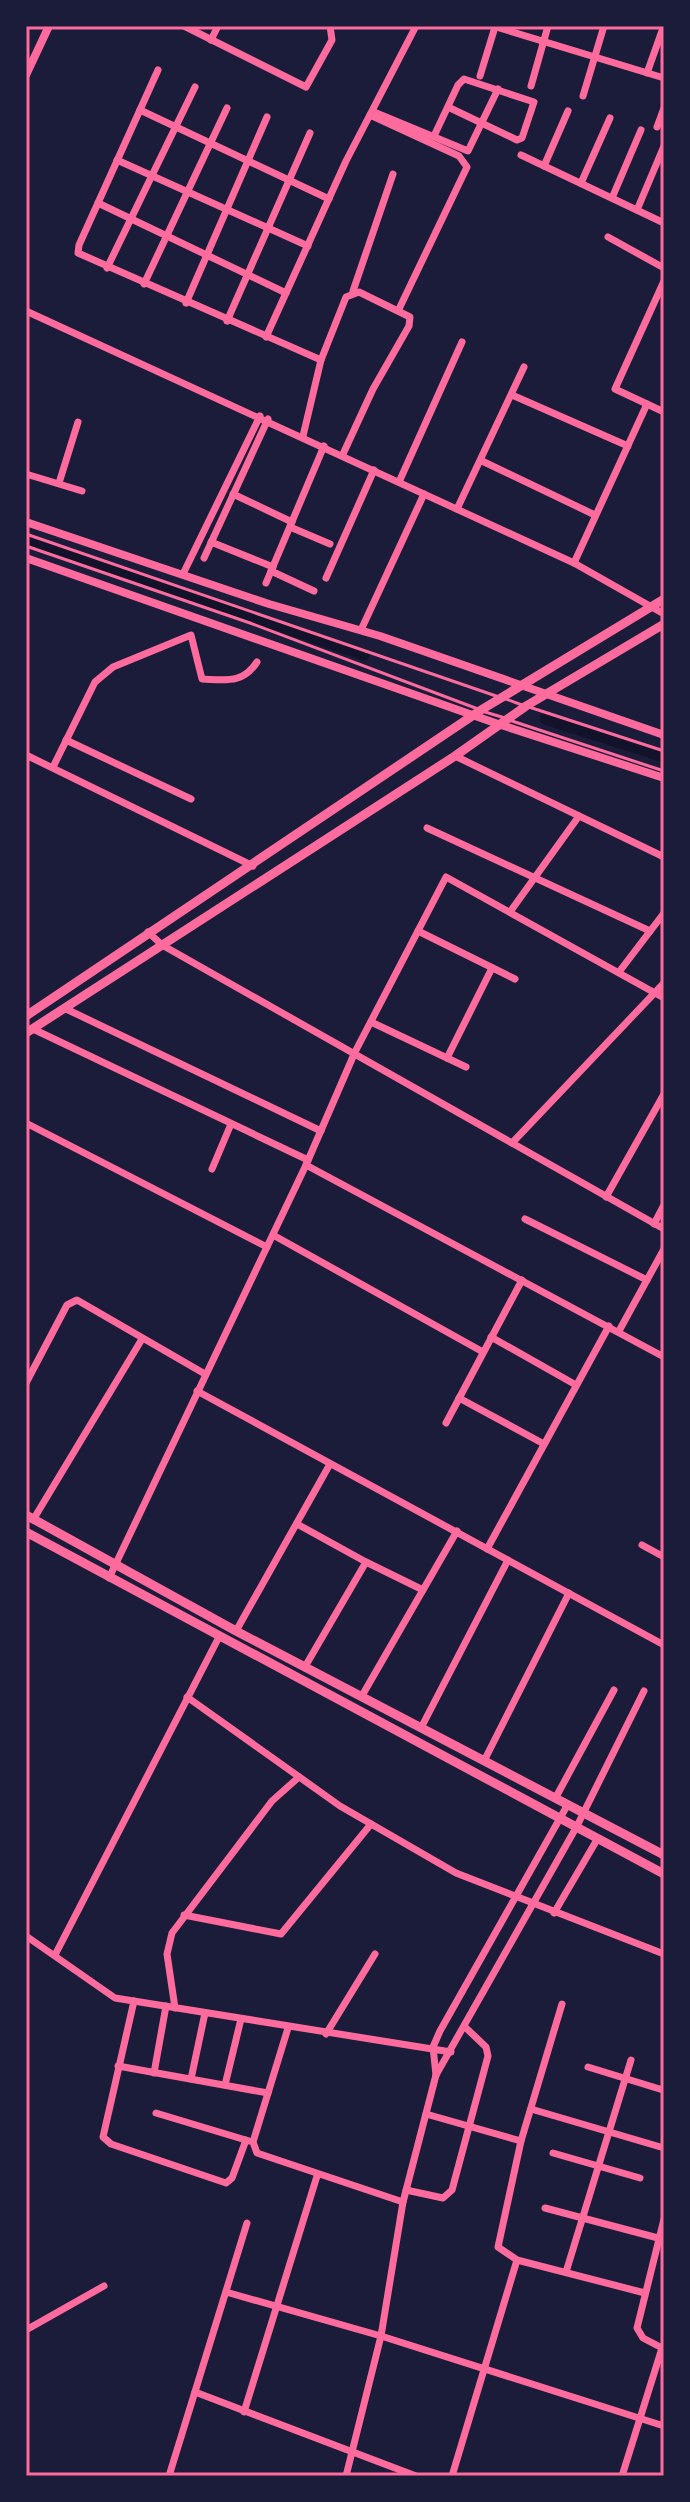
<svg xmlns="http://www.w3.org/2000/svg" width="690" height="2502" font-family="Merriweather,serif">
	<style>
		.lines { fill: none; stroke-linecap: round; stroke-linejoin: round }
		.canal { stroke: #12122b; stroke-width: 11 }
		.service { stroke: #ff6b9d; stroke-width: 3 }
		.minor { stroke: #ff6b9d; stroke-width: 7 }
		.tertiary { stroke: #ff6b9d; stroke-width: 8 }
		.secondary { stroke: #ff6b9d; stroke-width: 9 }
		.neatline { fill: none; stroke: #ff6b9d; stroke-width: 3 }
	</style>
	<rect width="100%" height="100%" fill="#1b1b3a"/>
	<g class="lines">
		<g class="canal">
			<polyline points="26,539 364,655"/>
			<polyline points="545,719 664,757"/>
		</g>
		<g class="service">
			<polyline points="26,534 499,697"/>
			<polyline points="26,546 250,623 478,709"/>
			<polyline points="506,699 522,705"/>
			<polyline points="529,707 664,751"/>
			<polyline points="485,712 505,718"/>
			<polyline points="512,721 664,771"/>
		</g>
		<g class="minor">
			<polyline points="184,26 306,87 332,40 330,26"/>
			<polyline points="493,26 664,78"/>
			<polyline points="211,40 218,26"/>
			<polyline points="158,70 79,245 78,253 321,360"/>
			<polyline points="647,73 663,28"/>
			<polyline points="480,76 495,27"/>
			<polyline points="531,86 548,26"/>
			<polyline points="583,96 604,26"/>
			<polyline points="140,110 329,199"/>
			<polyline points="374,112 468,151 498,89"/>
			<polyline points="370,115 459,156 467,167 399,309"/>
			<polyline points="657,127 664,108"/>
			<polyline points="434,136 458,85 464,79 534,102 522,138 517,140 448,107"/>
			<polyline points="521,155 664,223"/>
			<polyline points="117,160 308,246"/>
			<polyline points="544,166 568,111"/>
			<polyline points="581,183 610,118"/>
			<polyline points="612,198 641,130"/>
			<polyline points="98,203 286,293"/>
			<polyline points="637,210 664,146"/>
			<polyline points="608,237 664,268"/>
			<polyline points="107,268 195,87"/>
			<polyline points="664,281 615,389 664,412"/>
			<polyline points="144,284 227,108"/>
			<polyline points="353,291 393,174"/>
			<polyline points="186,303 267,117"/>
			<polyline points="26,311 574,563 664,614"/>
			<polyline points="227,321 310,133"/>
			<polyline points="266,337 346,161 416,26"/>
			<polyline points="512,395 628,446"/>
			<polyline points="303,436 321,360 346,297 359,292 410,317 409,326 373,389 343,454"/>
			<polyline points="482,461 595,515"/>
			<polyline points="26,474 82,491"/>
			<polyline points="399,482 462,342"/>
			<polyline points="59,483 78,422"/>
			<polyline points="233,494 292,522"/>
			<polyline points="457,509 524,367"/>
			<polyline points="290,527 330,544"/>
			<polyline points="211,542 273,567"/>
			<polyline points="204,558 268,419"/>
			<polyline points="574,563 647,404"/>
			<polyline points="271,571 314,591"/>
			<polyline points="183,574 260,416"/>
			<polyline points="326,578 374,470"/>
			<polyline points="266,583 324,446"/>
			<polyline points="361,630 424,494"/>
			<polyline points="66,740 191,799"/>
			<polyline points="26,755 253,866"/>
			<polyline points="455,756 664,857"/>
			<path d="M53 767 95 682 113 667 191 635 202 679C226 680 243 684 257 662"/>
			<polyline points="427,828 650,931"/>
			<polyline points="510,912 579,816"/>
			<polyline points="418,931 515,979"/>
			<polyline points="148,932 162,945 664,1229"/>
			<polyline points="619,972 664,913"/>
			<polyline points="64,1008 321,1131"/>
			<polyline points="371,1022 466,1067"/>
			<polyline points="33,1029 308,1160"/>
			<polyline points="447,1058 492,968"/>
			<polyline points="26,1123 267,1247"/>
			<polyline points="512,1143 664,983"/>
			<polyline points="306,1165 664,1357"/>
			<polyline points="212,1169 231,1124"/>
			<polyline points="606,1197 664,1094"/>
			<polyline points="525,1219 647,1280"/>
			<polyline points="654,1224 664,1205"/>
			<polyline points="273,1235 483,1352"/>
			<polyline points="619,1331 664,1249"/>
			<polyline points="491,1337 576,1385"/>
			<polyline points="26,1383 67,1305 77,1300 205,1374"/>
			<polyline points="197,1391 664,1645"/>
			<polyline points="459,1398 544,1444"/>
			<polyline points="446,1423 522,1280"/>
			<polyline points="33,1520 142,1339"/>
			<polyline points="297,1524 366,1562"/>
			<polyline points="642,1545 664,1557"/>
			<polyline points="487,1549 609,1326"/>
			<polyline points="109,1578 306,1165 355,1052 446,877 664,998"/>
			<polyline points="236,1631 330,1464"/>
			<polyline points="306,1665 366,1562 423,1590"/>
			<polyline points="363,1694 457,1531"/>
			<polyline points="187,1697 340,1806 456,1873 664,1954"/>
			<polyline points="422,1726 508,1560"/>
			<polyline points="485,1759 569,1593"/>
			<polyline points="556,1797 614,1690"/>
			<polyline points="554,1913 598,1838"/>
			<polyline points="184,1915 281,1934 371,1824"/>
			<polyline points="26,1936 115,1998 451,2052"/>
			<polyline points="55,1955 219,1637"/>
			<polyline points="134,2001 103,2137 111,2144 226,2183 232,2178 246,2140"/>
			<polyline points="562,2004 521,2141 498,2247 517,2260 645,2293"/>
			<polyline points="175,2008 167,1954 172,1933 272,1801 299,1777"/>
			<polyline points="288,2028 253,2142 257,2153 403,2202"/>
			<polyline points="326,2034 375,1954"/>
			<polyline points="118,2066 268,2093"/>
			<polyline points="588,2067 663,2090"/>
			<polyline points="154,2073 166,2006"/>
			<polyline points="436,2075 433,2047 440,2031 568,1804"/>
			<polyline points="191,2079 205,2013"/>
			<polyline points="225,2085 241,2019"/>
			<polyline points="531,2109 664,2148"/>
			<polyline points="156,2113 249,2141"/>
			<polyline points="426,2114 521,2141"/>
			<polyline points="553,2153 640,2178"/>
			<polyline points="406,2190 443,2198 452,2190 488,2056 486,2047 465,2027"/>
			<polyline points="545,2208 658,2238"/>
			<polyline points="664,2219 637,2328 643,2338 664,2349"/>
			<polyline points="566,2272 631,2060"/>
			<polyline points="226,2292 381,2336 664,2426"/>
			<polyline points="26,2330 104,2286"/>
			<polyline points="195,2392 416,2476"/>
			<polyline points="244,2412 317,2176"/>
			<polyline points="169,2476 247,2223"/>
			<polyline points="346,2476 381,2336 403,2202 436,2075 577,1826 644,1691"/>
			<polyline points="452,2476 517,2260"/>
			<polyline points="622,2476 662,2348"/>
		</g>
		<g class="tertiary">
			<polyline points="26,75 49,26"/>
			<polyline points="26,522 269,604 380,636 664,735"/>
			<polyline points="26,558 498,724 664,778"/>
		</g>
		<g class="secondary">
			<polyline points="26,1016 481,710 664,599"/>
			<polyline points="26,1033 455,756 526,706 664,624"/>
			<polyline points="26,1515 236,1631 664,1855"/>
			<polyline points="26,1532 664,1874"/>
		</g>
	</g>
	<rect width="690" height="2502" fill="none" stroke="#1b1b3a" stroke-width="56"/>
	<rect x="28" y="28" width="634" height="2446" class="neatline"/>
</svg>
